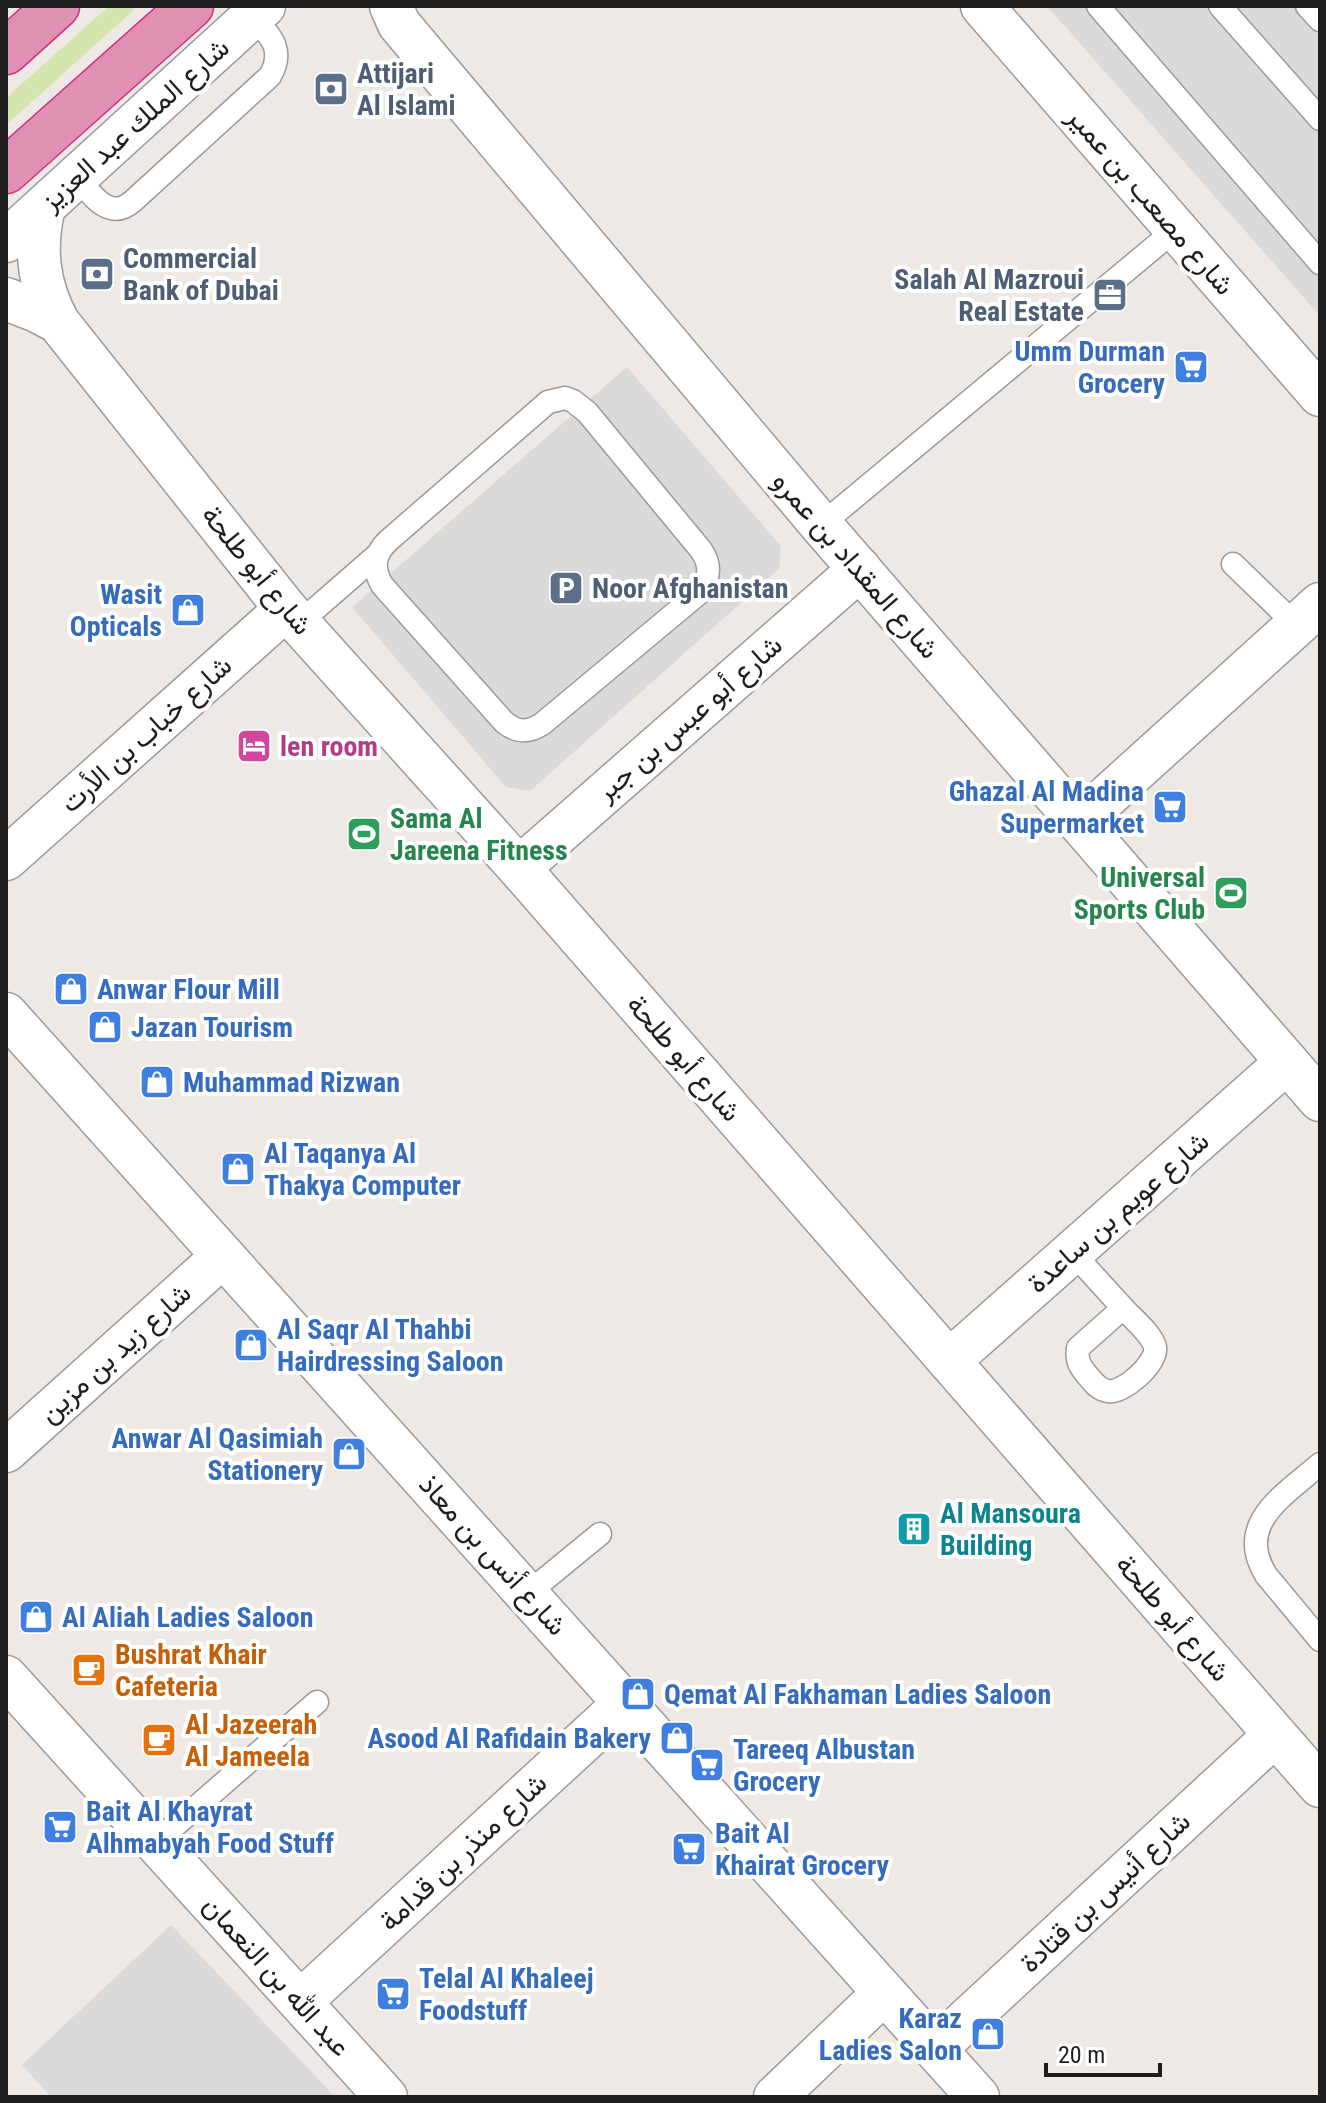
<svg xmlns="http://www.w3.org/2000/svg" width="1326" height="2103" font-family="'Roboto Condensed',Vazirmatn,sans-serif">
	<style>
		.grass { fill: #d5e5ae }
		.parking { fill: #dadada }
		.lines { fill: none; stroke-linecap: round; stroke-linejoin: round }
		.lane-casing { stroke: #9b9b9b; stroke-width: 25 }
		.street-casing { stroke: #9b9b9b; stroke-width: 45 }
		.highway-casing { stroke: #ce3088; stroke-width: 47 }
		.lane { stroke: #fff; stroke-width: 22 }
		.street { stroke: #fff; stroke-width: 42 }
		.highway { stroke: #e091b1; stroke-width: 44 }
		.labels { text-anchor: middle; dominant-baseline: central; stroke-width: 8; stroke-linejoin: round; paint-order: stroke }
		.service-label { font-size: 28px; font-weight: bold; fill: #4e5e75; stroke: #fff; text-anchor: start }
		.street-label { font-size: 28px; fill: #1e1e1e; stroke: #fff }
		.shop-label { font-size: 28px; font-weight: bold; fill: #366cbe; stroke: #fff; text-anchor: start }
		.hotel-label { font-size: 28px; font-weight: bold; fill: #b23c85; stroke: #fff; text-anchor: start }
		.leisure-label { font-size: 28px; font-weight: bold; fill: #27864d; stroke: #fff; text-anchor: start }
		.culture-label { font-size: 28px; font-weight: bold; fill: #0d838f; stroke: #fff; text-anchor: start }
		.food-label { font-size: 28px; font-weight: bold; fill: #c56008; stroke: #fff; text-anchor: start }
	</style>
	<rect width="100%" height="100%" fill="#eee9e5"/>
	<polygon class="grass" points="109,6 132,6 135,9 6,125 6,98"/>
	<g class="parking">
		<polygon points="1047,6 1320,6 1320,316"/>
		<polygon points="627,367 781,546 779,569 530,791 506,787 352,607"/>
		<polygon points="171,1925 327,2088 334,2097 51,2097 22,2065"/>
	</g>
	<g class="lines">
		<g class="lane-casing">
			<g id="lane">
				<polyline points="1098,6 1320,263"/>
				<polyline points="1220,6 1320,119"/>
				<polyline points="1307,6 1320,20"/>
				<path d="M77 177C92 195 109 222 133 201L270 76C285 50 271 36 253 17"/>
				<path d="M565 398 573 401 587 412 701 550C712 566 710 579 698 594L542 724C528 733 517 733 504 722L382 585C372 567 374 554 389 540L548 402Z"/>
				<polyline points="821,525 1176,229"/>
				<polyline points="1233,564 1296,625"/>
				<polyline points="299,623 376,556"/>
				<polyline points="1072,1252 1123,1308"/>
				<path d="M1123 1308C1132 1318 1152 1334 1155 1347 1158 1363 1123 1394 1108 1391 1099 1390 1094 1383 1088 1376 1080 1367 1076 1360 1078 1348Z"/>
				<path d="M1320 1464C1285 1495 1234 1523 1266 1575L1320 1640"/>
				<polyline points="528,1593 600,1534"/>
				<polyline points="156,1842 317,1702"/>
			</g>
		</g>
		<g class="street-casing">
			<g id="street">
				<polyline points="391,6 399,24 821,525 1320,1100"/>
				<polyline points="982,6 1320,395"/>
				<path d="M44 207C34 248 38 285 58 322L286 609 519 868 1320 1786"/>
				<polyline points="6,241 264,6"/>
				<polyline points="6,299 37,311 58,322"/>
				<polyline points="1079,822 1320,604"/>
				<polyline points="6,859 286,609"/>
				<polyline points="519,868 860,569"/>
				<polyline points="6,1014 978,2097"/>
				<polyline points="949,1361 1287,1062"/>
				<polyline points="6,1451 223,1256"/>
				<polyline points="6,1677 386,2097"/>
				<polyline points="301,2001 625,1703"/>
				<polyline points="935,2049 1275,1735"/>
				<polyline points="775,2097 884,1993"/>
			</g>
		</g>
		<g class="highway-casing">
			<g id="highway">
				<polyline points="6,52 57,6"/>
				<polyline points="6,171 191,6"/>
			</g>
		</g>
		<use href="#lane" class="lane"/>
		<use href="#street" class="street"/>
		<use href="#highway" class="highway"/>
	</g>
	<defs>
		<g id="bank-square" transform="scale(1.8)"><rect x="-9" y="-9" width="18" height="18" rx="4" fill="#5c6f8a" stroke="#fff"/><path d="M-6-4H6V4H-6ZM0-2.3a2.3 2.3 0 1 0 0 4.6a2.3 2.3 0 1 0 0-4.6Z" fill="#fff"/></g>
		<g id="office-square" transform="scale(1.8)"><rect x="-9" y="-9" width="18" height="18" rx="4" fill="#5c6f8a" stroke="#fff"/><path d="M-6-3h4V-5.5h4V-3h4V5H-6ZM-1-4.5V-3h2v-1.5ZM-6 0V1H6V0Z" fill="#fff"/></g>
		<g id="supermarket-square" transform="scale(1.8)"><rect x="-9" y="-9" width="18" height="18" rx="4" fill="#3f7fe0" stroke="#fff"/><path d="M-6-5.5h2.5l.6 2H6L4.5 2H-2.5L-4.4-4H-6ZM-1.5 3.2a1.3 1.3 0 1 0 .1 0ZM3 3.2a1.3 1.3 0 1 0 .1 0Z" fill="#fff"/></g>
		<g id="parking-square" transform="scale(1.8)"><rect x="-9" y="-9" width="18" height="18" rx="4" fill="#5c6f8a" stroke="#fff"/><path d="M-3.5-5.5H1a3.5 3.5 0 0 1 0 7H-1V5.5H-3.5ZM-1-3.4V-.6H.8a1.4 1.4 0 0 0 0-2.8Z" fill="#fff"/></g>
		<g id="shop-square" transform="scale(1.8)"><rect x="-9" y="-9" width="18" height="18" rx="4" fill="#3f7fe0" stroke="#fff"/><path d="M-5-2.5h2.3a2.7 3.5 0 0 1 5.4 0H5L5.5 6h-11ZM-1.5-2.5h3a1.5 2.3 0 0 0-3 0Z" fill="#fff"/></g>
		<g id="hotel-square" transform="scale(1.8)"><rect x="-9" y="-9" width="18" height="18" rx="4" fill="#d1479c" stroke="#fff"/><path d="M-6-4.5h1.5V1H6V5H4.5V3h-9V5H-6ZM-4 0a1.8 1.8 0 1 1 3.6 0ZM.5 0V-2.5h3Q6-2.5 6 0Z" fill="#fff"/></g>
		<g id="stadium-square" transform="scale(1.8)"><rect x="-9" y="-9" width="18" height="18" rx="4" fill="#2e9e5b" stroke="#fff"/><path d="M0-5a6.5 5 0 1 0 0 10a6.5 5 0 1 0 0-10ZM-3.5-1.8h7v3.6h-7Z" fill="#fff"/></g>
		<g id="building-square" transform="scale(1.8)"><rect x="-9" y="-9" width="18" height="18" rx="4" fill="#0f9aa8" stroke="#fff"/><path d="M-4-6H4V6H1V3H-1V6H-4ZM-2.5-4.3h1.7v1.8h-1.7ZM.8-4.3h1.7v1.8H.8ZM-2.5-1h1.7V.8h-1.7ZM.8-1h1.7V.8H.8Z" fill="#fff"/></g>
		<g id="cafe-square" transform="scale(1.8)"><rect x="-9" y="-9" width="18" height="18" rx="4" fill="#e8710a" stroke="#fff"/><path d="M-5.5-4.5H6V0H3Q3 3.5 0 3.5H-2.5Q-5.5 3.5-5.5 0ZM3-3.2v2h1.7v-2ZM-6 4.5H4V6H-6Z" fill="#fff"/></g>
	</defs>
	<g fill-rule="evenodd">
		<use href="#bank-square" x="331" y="89"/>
		<use href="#bank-square" x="97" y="274"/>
		<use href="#office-square" x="1110" y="295"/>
		<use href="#supermarket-square" x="1191" y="367"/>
		<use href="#parking-square" x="566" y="588"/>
		<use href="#shop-square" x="188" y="610"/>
		<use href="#hotel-square" x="254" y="746"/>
		<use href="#supermarket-square" x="1170" y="807"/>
		<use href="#stadium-square" x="364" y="834"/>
		<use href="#stadium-square" x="1231" y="893"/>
		<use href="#shop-square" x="71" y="989"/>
		<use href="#shop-square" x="105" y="1027"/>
		<use href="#shop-square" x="157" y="1082"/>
		<use href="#shop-square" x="238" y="1169"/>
		<use href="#shop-square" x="251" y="1345"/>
		<use href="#shop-square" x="349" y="1454"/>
		<use href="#building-square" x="914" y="1529"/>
		<use href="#shop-square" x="36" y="1617"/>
		<use href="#cafe-square" x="89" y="1670"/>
		<use href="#shop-square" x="638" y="1694"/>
		<use href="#shop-square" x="677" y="1738"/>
		<use href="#cafe-square" x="159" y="1740"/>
		<use href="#supermarket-square" x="707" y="1765"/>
		<use href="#supermarket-square" x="60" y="1827"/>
		<use href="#supermarket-square" x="689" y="1849"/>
		<use href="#supermarket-square" x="393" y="1994"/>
		<use href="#shop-square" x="988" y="2034"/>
	</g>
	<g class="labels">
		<g class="service-label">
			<text x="357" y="73">Attijari<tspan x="357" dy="32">Al Islami</tspan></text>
			<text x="123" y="258">Commercial<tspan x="123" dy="32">Bank of Dubai</tspan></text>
			<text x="1084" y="279" text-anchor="end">Salah Al Mazroui<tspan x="1084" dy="32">Real Estate</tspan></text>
			<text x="592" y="588">Noor Afghanistan</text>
		</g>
		<g class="street-label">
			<text transform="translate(135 124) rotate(-42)">شارع الملك عبد العزيز</text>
			<text transform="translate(1151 201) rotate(49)">شارع مصعب بن عمير</text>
			<text transform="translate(856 565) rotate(49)">شارع المقداد بن عمرو</text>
			<text transform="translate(257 570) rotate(51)">شارع أبو طلحة</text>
			<text transform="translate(689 718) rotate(-41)">شارع أبو عبس بن جبر</text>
			<text transform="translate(146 734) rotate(-42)">شارع خباب بن الأرت</text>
			<text transform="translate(684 1058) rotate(49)">شارع أبو طلحة</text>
			<text transform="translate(1118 1212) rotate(-41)">شارع عويم بن ساعدة</text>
			<text transform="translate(115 1353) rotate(-42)">شارع زيد بن مزين</text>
			<text transform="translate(493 1555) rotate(48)">شارع أنس بن معاذ</text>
			<text transform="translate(1173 1618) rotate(49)">شارع أبو طلحة</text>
			<text transform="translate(463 1852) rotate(-43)">شارع منذر بن قدامة</text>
			<text transform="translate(1105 1892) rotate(-43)">شارع أنيس بن قتادة</text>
			<text transform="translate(277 1976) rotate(48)">عبد الله بن النعمان</text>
		</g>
		<g class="shop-label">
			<text x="1165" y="351" text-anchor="end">Umm Durman<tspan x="1165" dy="32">Grocery</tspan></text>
			<text x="162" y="594" text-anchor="end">Wasit<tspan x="162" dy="32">Opticals</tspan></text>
			<text x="1144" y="791" text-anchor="end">Ghazal Al Madina<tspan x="1144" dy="32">Supermarket</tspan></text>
			<text x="97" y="989">Anwar Flour Mill</text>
			<text x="131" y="1027">Jazan Tourism</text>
			<text x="183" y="1082">Muhammad Rizwan</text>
			<text x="264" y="1153">Al Taqanya Al<tspan x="264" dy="32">Thakya Computer</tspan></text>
			<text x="277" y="1329">Al Saqr Al Thahbi<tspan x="277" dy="32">Hairdressing Saloon</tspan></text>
			<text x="323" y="1438" text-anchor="end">Anwar Al Qasimiah<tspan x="323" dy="32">Stationery</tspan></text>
			<text x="62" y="1617">Al Aliah Ladies Saloon</text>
			<text x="664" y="1694">Qemat Al Fakhaman Ladies Saloon</text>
			<text x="651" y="1738" text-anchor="end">Asood Al Rafidain Bakery</text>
			<text x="733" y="1749">Tareeq Albustan<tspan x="733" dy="32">Grocery</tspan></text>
			<text x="86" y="1811">Bait Al Khayrat<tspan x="86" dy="32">Alhmabyah Food Stuff</tspan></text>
			<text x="715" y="1833">Bait Al<tspan x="715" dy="32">Khairat Grocery</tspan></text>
			<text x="419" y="1978">Telal Al Khaleej<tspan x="419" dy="32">Foodstuff</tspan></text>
			<text x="962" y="2018" text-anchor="end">Karaz<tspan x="962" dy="32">Ladies Salon</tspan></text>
		</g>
		<g class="hotel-label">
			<text x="280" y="746">len room</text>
		</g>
		<g class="leisure-label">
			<text x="390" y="818">Sama Al<tspan x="390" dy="32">Jareena Fitness</tspan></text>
			<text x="1205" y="877" text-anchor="end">Universal<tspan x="1205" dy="32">Sports Club</tspan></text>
		</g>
		<g class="culture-label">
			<text x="940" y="1513">Al Mansoura<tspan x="940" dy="32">Building</tspan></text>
		</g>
		<g class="food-label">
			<text x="115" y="1654">Bushrat Khair<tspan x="115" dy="32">Cafeteria</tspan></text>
			<text x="185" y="1724">Al Jazeerah<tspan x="185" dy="32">Al Jameela</tspan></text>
		</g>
	</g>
	<rect width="1326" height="2103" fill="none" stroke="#1e1e1e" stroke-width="16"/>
	<path d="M1046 2063v12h114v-12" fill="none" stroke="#1e1e1e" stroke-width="4"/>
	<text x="1058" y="2063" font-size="24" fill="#1e1e1e" stroke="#ffffff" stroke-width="6" paint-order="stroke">20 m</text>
</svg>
